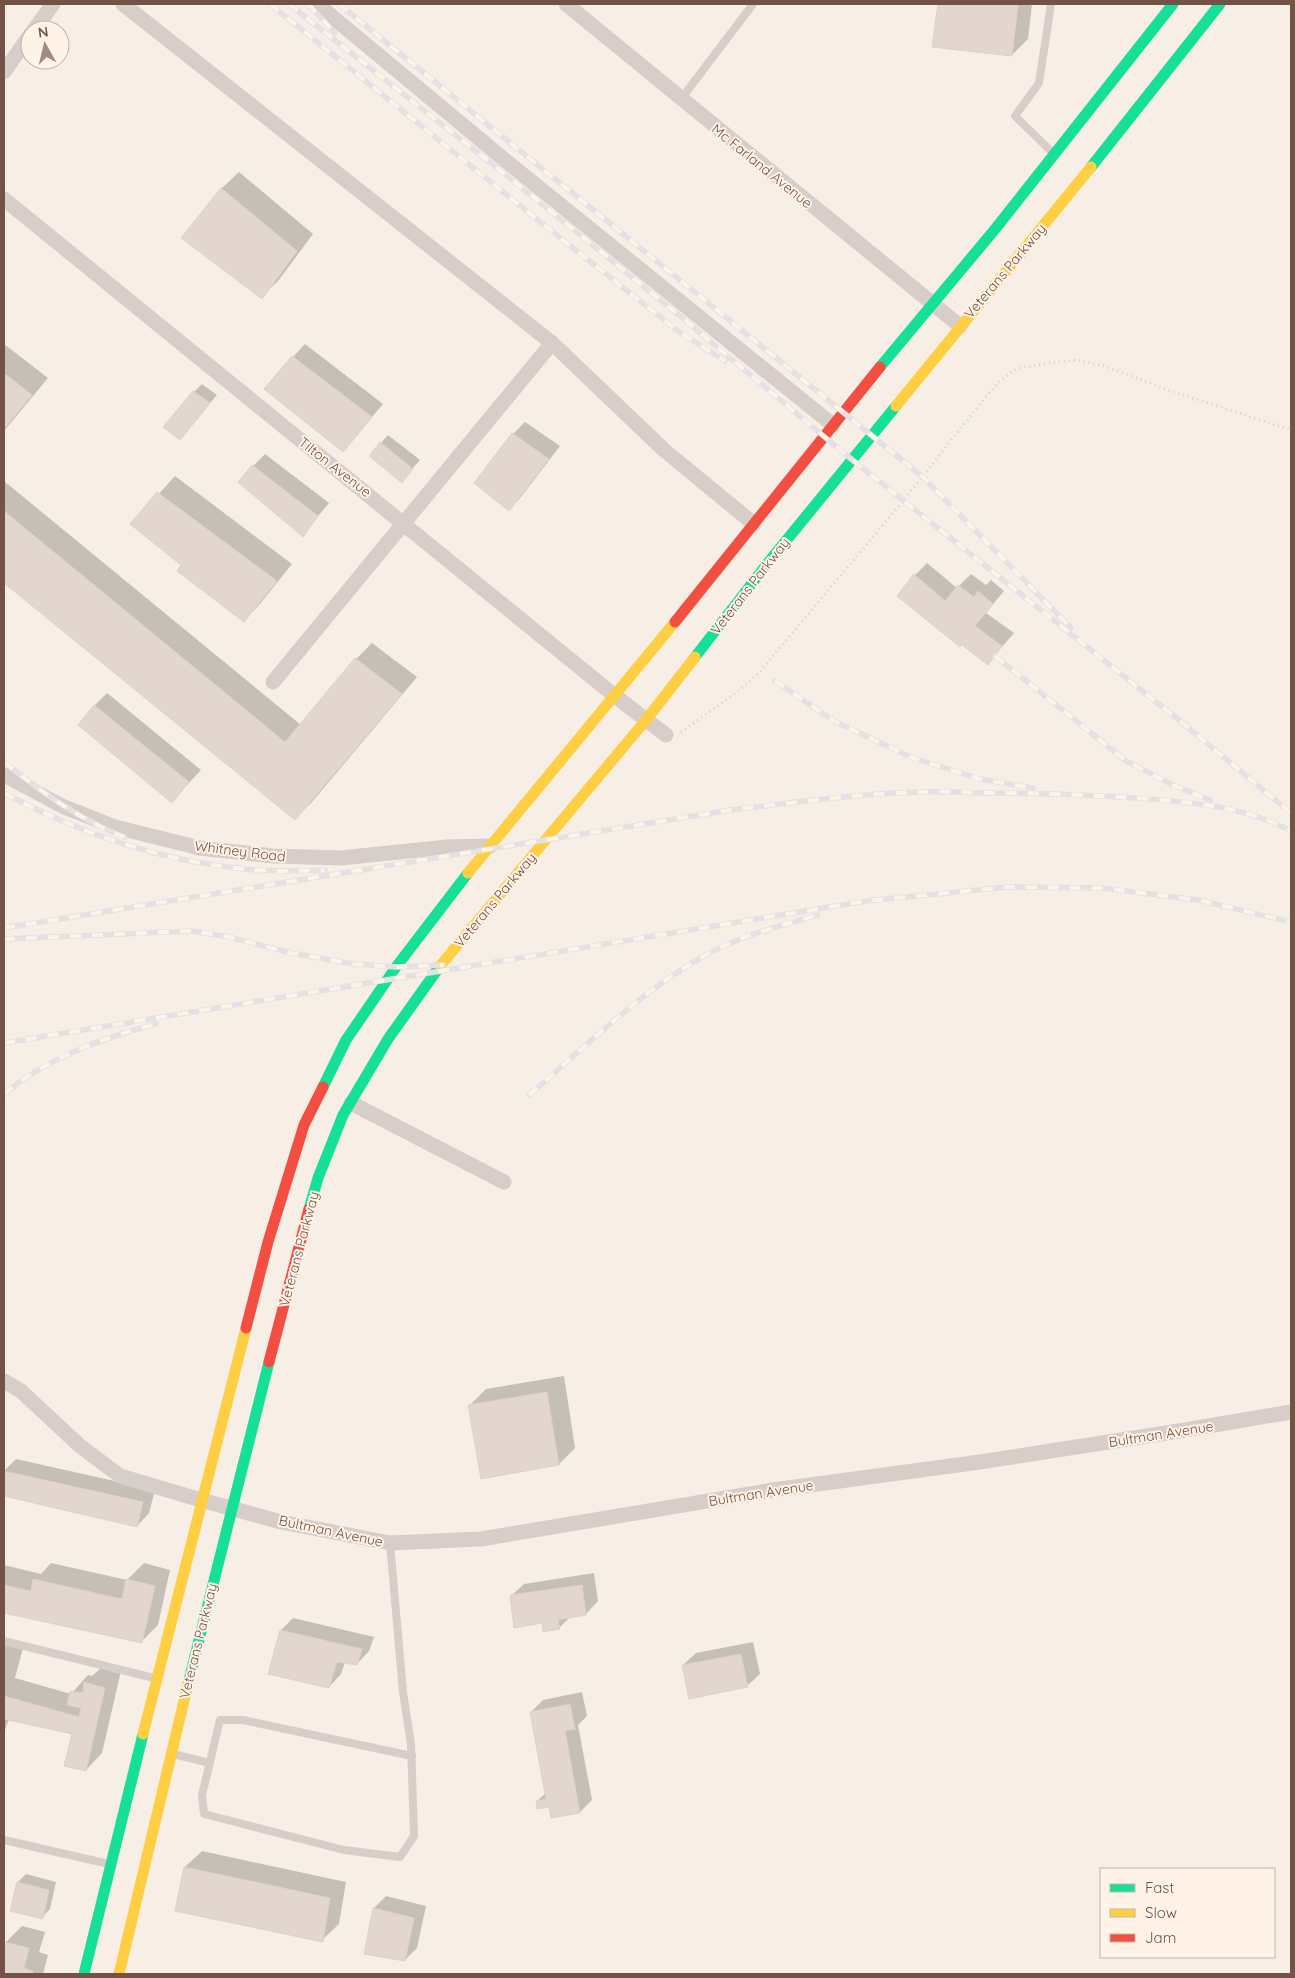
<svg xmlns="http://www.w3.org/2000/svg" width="1295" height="1978" font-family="Quicksand,sans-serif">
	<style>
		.shadow { fill: #0003 }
		.building { fill: #e3d6ce; stroke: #dfd1c8 }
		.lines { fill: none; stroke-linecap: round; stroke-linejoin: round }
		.path { stroke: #d9cfcb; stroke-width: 3; stroke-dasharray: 1 4; stroke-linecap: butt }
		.lane { stroke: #d7cdc9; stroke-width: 8 }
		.street { stroke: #d7cdc9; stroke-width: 15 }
		.fast { stroke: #16e098; stroke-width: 11 }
		.slow { stroke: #ffcf43; stroke-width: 11 }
		.jam { stroke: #f24e42; stroke-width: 11 }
		.rail-casing { stroke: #e3e1e3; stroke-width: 5.5 }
		.rail { stroke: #fff3e7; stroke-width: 4; stroke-dasharray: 11; stroke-linecap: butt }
		.labels { text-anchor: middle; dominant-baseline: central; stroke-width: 4; stroke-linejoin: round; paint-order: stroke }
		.street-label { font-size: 14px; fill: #745347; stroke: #fff3e7 }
	</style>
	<rect width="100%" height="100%" fill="#f7efe6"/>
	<g class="shadow">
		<polygon points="939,4 1032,4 1028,39 1012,55 933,46"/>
		<polygon points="239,172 313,234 278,281 261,297 183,238 222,188"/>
		<polygon points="4,344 48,378 4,431"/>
		<polygon points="305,344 383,404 343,451 293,357"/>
		<polygon points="202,384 217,395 180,438 194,392"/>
		<polygon points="525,422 560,446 521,497 509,509 513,434"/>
		<polygon points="388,435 420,460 402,481 381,443"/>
		<polygon points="265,454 329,503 302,535 253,466"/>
		<polygon points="175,476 292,564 260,604 244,620 182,565 132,524"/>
		<polygon points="4,481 301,725 356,659 372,643 417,677 312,802 295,818 4,582"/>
		<polygon points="927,563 957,588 971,574 986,585 991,580 1004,591 986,613 1014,633 988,663 915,575"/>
		<polygon points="107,693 201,770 172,801 95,705"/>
		<polygon points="564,1376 575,1448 559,1464 470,1405 486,1389"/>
		<polygon points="16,1459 155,1490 149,1513 137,1526 4,1495 4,1471"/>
		<polygon points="51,1563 127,1580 144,1563 170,1570 158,1625 141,1642 4,1611 4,1565 41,1574"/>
		<polygon points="594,1573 598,1601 586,1614 571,1616 559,1628 543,1621 511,1596 524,1584"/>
		<polygon points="293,1618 374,1637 369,1651 357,1664 345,1662 341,1674 329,1687 281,1630"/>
		<polygon points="753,1642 760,1674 747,1686 683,1665 696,1653"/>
		<polygon points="4,1644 23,1648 15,1678 71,1694 88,1675 92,1676 102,1667 121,1671 102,1753 86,1770 73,1733 9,1719 4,1733"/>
		<polygon points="582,1692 587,1716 578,1725 592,1800 580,1812 552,1816 550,1806 537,1801 546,1793 531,1712 543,1700"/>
		<polygon points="202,1851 346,1882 339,1924 322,1940 176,1910 185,1867"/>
		<polygon points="26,1874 56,1882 50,1909 42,1917 18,1882"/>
		<polygon points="386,1896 426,1906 417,1948 405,1960 374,1908"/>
		<polygon points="22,1926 45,1932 39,1952 48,1955 43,1974 4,1974 4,1948 5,1943"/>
	</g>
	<g class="building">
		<polygon points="938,4 1018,4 1012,56 932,47"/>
		<polygon points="221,188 297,251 262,299 181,238"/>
		<polygon points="292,356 372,417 343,452 264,389"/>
		<polygon points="4,373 32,395 4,429"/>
		<polygon points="193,391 210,403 180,440 163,427"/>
		<polygon points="512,433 549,459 509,511 474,483"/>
		<polygon points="380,442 413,469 402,483 369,456"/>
		<polygon points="252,465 318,516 303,537 238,482"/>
		<polygon points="157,492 277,581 244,622 177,571 181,565 130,524"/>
		<polygon points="4,511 285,742 355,658 402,694 295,820 4,583"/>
		<polygon points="914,574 945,601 958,585 974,597 978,591 993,604 975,626 1002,646 988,665 962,645 960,647 897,596"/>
		<polygon points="94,705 189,782 172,803 78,725"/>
		<polygon points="547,1392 559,1465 481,1479 468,1405"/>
		<polygon points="4,1471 143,1502 137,1527 4,1496"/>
		<polygon points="33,1579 122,1599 126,1579 155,1586 142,1643 4,1613 4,1585 31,1591"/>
		<polygon points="582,1585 586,1615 558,1620 560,1629 543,1632 542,1623 514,1628 510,1595"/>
		<polygon points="280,1630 362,1649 357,1665 337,1662 329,1688 268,1674"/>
		<polygon points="741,1654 748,1687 689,1699 682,1665"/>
		<polygon points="84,1682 105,1688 86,1771 64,1766 72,1734 4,1719 4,1696 79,1717 81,1708 67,1705 70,1691 83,1693"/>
		<polygon points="570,1704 575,1729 565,1731 580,1813 551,1818 549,1807 537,1809 536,1801 546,1799 530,1712"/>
		<polygon points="184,1867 330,1898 323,1942 175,1911"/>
		<polygon points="17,1882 49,1890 43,1919 10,1911"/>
		<polygon points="373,1908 414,1918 405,1961 364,1954"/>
		<polygon points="4,1942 29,1948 24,1968 33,1971 32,1974 4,1974"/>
	</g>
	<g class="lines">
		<polyline class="path" points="681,732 737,692 758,674 904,500 983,400 999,382 1016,369 1046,363 1077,360 1104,366 1171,391 1291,430"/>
		<g class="lane">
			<polyline points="1051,4 1039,83 1015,116 1053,153"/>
			<polyline points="681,99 753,4"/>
			<polyline points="390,1543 403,1692 411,1744 414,1836 400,1857 344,1850 204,1814 202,1795 220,1720 243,1720 412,1756"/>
			<polyline points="4,1641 154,1678"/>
			<polyline points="173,1754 210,1763"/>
			<polyline points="4,1840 109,1864"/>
		</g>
		<g class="street">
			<polyline points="123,4 552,343 664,450 754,524"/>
			<polyline points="317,4 506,161 833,425"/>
			<polyline points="566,4 960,326"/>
			<polyline points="34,30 53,4"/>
			<polyline points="4,72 30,35"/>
			<polyline points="4,199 615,696 666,735"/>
			<polyline points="273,682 552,343"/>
			<polyline points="4,775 62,806 115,827 200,848 273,856 341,858 447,847 490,846"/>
			<polyline points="351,1103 504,1182"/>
			<polyline points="4,1381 21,1391 80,1446 120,1476 201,1500 281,1522 390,1543 481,1539 773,1490 980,1462 1179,1431 1291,1412"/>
		</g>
		<g class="fast">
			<polyline points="1091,167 1220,4"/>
			<polyline points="880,367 996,228 1173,4"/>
			<polyline points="695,657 767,564 896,406"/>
			<polyline points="323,1087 346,1040 396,967 468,873"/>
			<polyline points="309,1209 318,1178 343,1115 388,1039 440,966"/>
			<polyline points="188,1684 269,1362"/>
			<polyline points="84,1974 143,1734"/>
		</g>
		<g class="slow">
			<polyline points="896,406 1091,167"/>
			<polyline points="468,873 675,622"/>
			<polyline points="440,966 646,720 695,657"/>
			<polyline points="143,1734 246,1328"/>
			<polyline points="119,1974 188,1684"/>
		</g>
		<g class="jam">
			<polyline points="675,622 880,367"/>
			<polyline points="246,1328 268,1242 304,1125 323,1087"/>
			<polyline points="269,1362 309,1209"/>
		</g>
		<g class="rail-casing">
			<g id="rail">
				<polyline points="270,4 544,225 678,331 725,361"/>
				<polyline points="289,4 501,171 680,316 845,454 1185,725 1291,813"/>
				<polyline points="308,4 335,33"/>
				<polyline points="339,4 923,477 1071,628"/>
				<polyline points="995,656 1126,761 1175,786 1210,800"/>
				<polyline points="775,681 834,721 913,758 980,779 1033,788"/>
				<path d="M4 762C42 792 78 819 124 837"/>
				<path d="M4 793C79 833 161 861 245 869 272 872 299 871 325 870"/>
				<path d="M4 928 730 810C792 803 855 794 918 792 939 791 961 792 982 793 1028 793 1073 794 1118 797 1177 801 1238 803 1291 831"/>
				<polyline points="4,939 192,931 229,937 291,953 354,964 396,967 443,965"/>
				<polyline points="4,1043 866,901 1007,887 1103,888 1198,900 1291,922"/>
				<path d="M4 1094C47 1058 102 1038 156 1024"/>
				<path d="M529 1095C584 1048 641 991 704 956 739 936 779 926 818 915"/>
			</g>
		</g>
		<use href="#rail" class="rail"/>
	</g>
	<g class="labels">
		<g class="street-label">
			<text transform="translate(762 166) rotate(39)">Mc Farland Avenue</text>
			<text transform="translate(1005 271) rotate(-50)">Veterans Parkway</text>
			<text transform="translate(335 467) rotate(38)">Tilton Avenue</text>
			<text transform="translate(750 586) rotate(-52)">Veterans Parkway</text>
			<text transform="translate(240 851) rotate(7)">Whitney Road</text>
			<text transform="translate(495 900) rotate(-50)">Veterans Parkway</text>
			<text transform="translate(299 1249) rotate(-75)">Veterans Parkway</text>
			<text transform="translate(1161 1434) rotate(-9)">Bultman Avenue</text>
			<text transform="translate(761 1493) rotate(-9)">Bultman Avenue</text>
			<text transform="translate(331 1531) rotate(12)">Bultman Avenue</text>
			<text transform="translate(198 1641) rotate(-76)">Veterans Parkway</text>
		</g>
	</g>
	<rect width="1295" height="1978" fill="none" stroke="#745347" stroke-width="10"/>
	<rect x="1100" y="1868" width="175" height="90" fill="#fff3e7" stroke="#c7b3a7"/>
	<rect x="1110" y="1884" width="25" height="8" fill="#16e098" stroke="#c7b3a7"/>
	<text x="1145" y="1893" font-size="15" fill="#745347">Fast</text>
	<rect x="1110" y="1909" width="25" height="8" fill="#ffcf43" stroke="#c7b3a7"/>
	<text x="1145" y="1918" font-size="15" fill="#745347">Slow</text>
	<rect x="1110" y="1934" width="25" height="8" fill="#f24e42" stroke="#c7b3a7"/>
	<text x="1145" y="1943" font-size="15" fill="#745347">Jam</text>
	<g transform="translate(45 45) rotate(352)"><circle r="24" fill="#fff3e7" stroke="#c7b3a7"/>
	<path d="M0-4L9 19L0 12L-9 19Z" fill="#a28a7f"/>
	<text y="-8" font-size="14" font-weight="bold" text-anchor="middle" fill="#745347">N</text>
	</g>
</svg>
